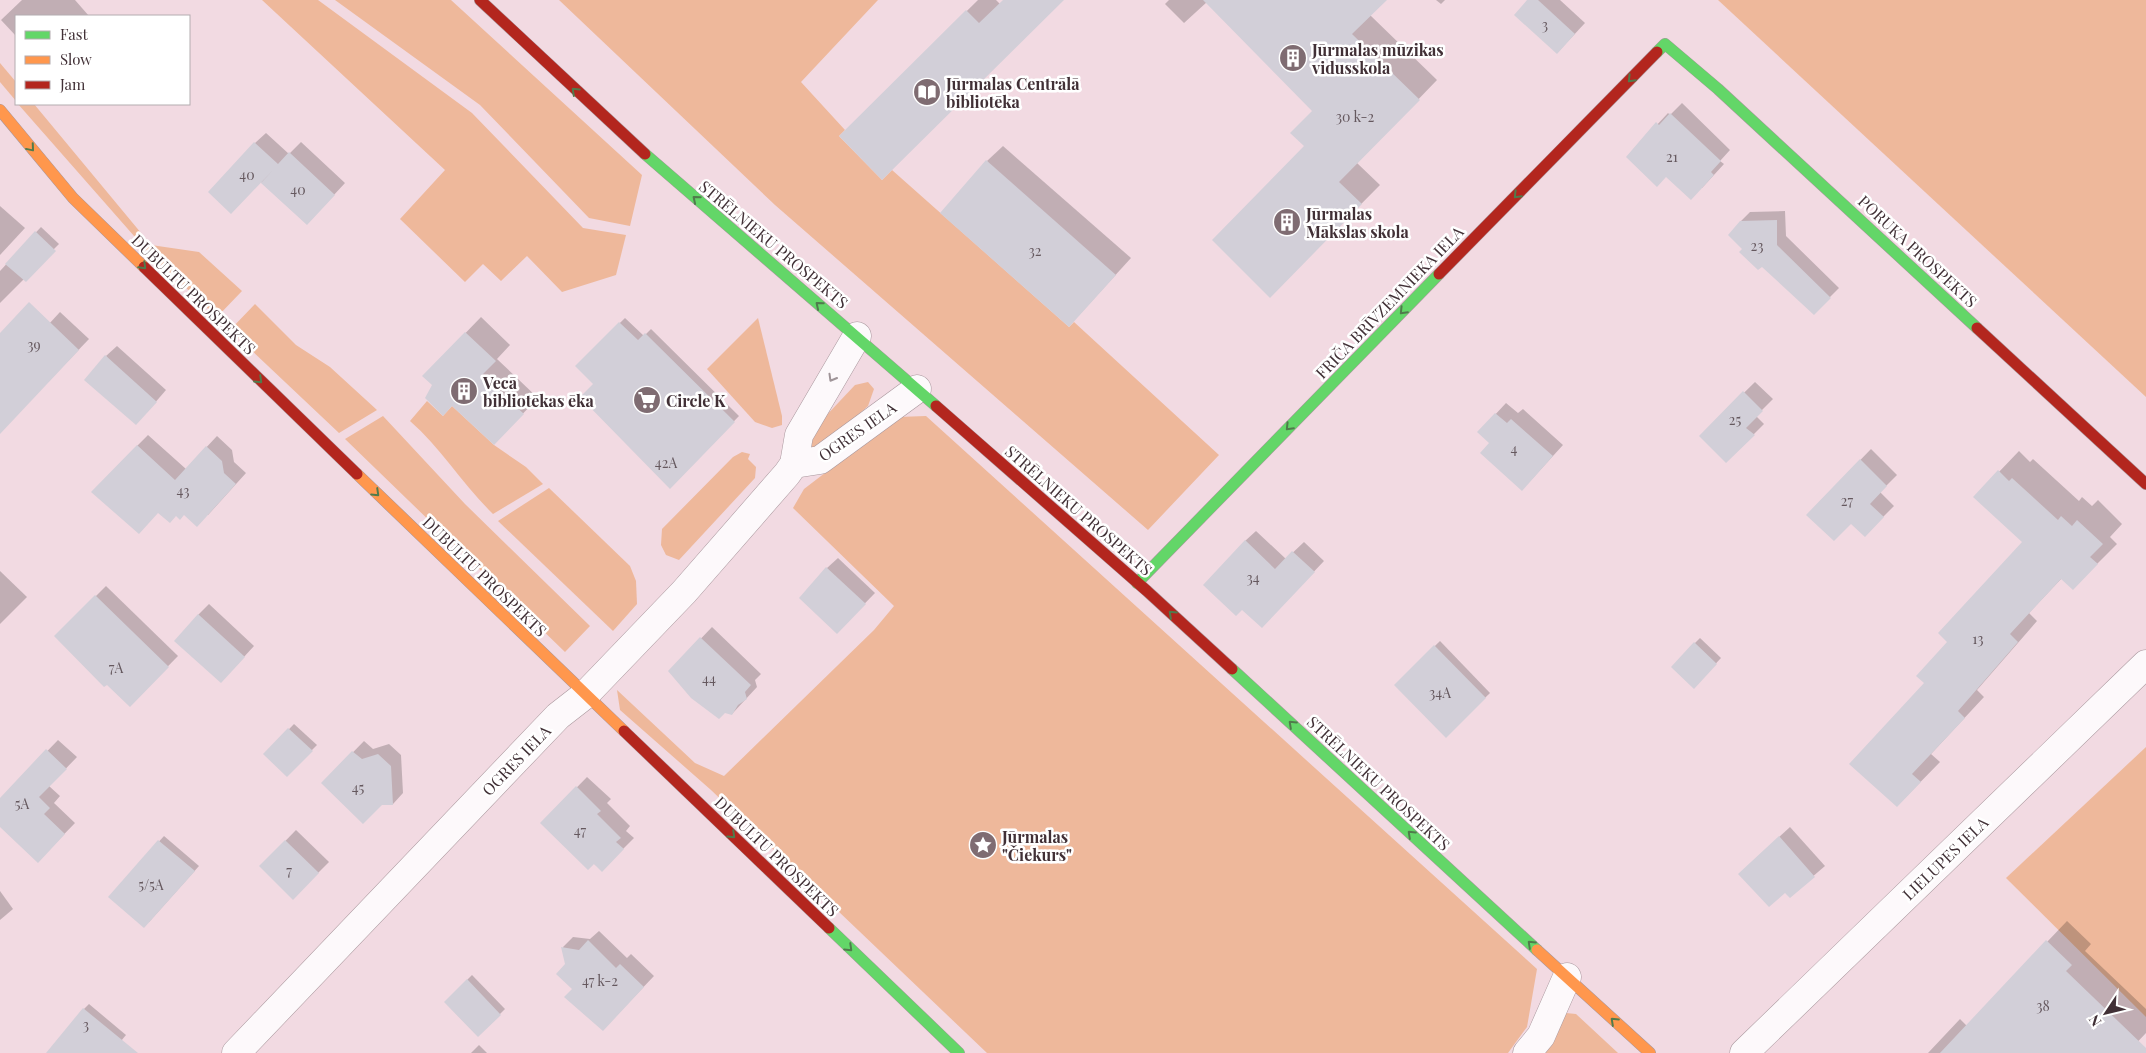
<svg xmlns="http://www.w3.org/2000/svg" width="2146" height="1053" font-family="'Playfair Display',serif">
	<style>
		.green { fill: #eeb89b }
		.shadow { fill: #0003 }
		.building { fill: #d2cfd8 }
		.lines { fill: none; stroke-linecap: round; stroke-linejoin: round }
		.street-casing { stroke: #a9979d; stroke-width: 29 }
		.fast-casing { stroke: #a9979d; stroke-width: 12 }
		.slow-casing { stroke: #a9979d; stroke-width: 12 }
		.jam-casing { stroke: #a9979d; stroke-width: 12 }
		.street { stroke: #fdf9fb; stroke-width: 28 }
		.fast { stroke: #63d668; stroke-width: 11 }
		.slow { stroke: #ff974d; stroke-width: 11 }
		.jam { stroke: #b3261e; stroke-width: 11 }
		.oneway { stroke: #507b4c }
		.oneway2 { stroke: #9f9498 }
		.labels { text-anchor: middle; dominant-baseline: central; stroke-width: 5; stroke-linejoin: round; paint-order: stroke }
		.number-label { font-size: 14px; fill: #65585e }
		.poi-label { font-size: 16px; font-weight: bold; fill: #413036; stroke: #fff; text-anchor: start }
		.street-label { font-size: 16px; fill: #413036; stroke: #fff }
	</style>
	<rect width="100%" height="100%" fill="#f2dae2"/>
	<g class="green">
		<polygon points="262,0 318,0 472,113 583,228 626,235 616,275 562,292 527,256 501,281 483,264 465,282 400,219 445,170"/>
		<polygon points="335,0 451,0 642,175 630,226 589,218 480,105"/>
		<polygon points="559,0 878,0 801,82 845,130 839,136 882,180 892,170 1069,327 1074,322 1219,455 1148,530 775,205"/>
		<polygon points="1718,0 2146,0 2146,397"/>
		<polygon points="0,63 16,82 16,101 0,82"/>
		<polygon points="18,104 34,104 151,245 199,252 242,291 217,317 149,253"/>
		<polygon points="255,304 296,345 330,367 377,410 339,433 230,330"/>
		<polygon points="758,318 782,416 782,425 772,428 755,422 707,369"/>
		<polygon points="868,382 874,389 868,406 817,452 808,452 807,436 855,385"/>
		<path d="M427 401 443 416 452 406 494 445 526 467 543 484 493 514C463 485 441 448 410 421Z"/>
		<polygon points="383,416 465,504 590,626 565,652 345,439"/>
		<polygon points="926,416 1537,969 1527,1027 1508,1053 987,1053 711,790 620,710 617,690 695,763 724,776 874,630 894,606 793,508 804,489 898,417"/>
		<polygon points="742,452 750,454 748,459 756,467 755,478 679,560 666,555 661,545 662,529 733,457"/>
		<polygon points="549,488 630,566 636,581 637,604 613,631 498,521"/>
		<polygon points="2146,747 2146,1017 2006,878"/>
		<polygon points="1566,1013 1576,1014 1618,1053 1542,1053"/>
	</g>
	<g class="shadow">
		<polygon points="22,0 75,0 89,16 16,16 16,36 1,20"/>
		<polygon points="978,0 996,0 1000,4 1004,0 1062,0 840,136"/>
		<polygon points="1169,0 1386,0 1370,15 1437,80 1357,163 1380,185 1270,296 1314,111 1207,2 1184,23 1165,4"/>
		<polygon points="1436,0 1445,0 1441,4"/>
		<polygon points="1529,0 1560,0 1585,23 1557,53"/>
		<polygon points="1682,103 1730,150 1720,161 1724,164 1702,188 1666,176 1627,157 1668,113 1670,115"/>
		<polygon points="266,133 289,154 301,142 345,183 307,224 261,182 255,143"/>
		<polygon points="1003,146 1131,258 1069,326 987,161"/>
		<polygon points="0,206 25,228 0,255"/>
		<polygon points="1785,211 1786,236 1839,288 1814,313 1744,249 1741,221 1750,212"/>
		<polygon points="41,227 59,244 0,303 0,271"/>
		<polygon points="60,312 89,339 21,410 0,411 0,377"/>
		<polygon points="481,317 510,345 497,359 538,398 509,428 434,385 424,376"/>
		<polygon points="625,318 644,336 651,329 739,416 670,487 595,384 576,366"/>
		<polygon points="117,346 166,390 147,412 106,356"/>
		<polygon points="1755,382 1773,399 1756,416 1764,424 1726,462 1700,436"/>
		<polygon points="1506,403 1518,413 1523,409 1563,445 1532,479 1479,432"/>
		<polygon points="148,435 186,469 217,436 232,450 234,462 246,473 208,515 137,446"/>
		<polygon points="1871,449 1897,475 1880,492 1894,506 1865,535 1851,522 1808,514"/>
		<polygon points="2019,451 2030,462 2033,459 2079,501 2082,497 2092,506 2098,500 2122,524 2110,537 2117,544 2093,568 2062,578 2029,613 2037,621 1977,690 1984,697 1931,754 1940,762 1897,806 1926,683 1949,642 2024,542 1975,497"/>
		<polygon points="1256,531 1286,559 1304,542 1324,561 1272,616 1245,541"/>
		<polygon points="838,558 875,593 837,632 827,568"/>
		<polygon points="0,571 27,597 0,624"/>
		<polygon points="106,586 178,656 130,705 56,636"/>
		<polygon points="209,604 254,646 231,671 198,615"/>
		<polygon points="712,627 761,674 755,680 757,687 732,714 670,671"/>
		<polygon points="1700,638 1721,658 1694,687 1695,643"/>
		<polygon points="1440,641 1490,693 1446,736 1395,685"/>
		<polygon points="294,724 317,745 287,775 265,754"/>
		<polygon points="58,740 77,757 49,786 60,796 54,803 75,823 38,861 0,825 0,800"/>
		<polygon points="364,741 373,749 389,744 401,755 403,793 393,804 323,783"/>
		<polygon points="587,777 611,799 607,803 630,826 626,831 634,838 602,870 542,823"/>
		<polygon points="1790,827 1825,866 1790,896 1751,863"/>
		<polygon points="296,830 329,862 293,898 261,866"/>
		<polygon points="164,836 199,866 149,922 110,896"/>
		<polygon points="0,891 13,909 0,920"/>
		<polygon points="2067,921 2091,944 2085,951 2146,1009 2146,1033 2127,1053 1928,1053 1960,1019 1967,1026"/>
		<polygon points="599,931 627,958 631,954 654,976 613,1019 574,989 563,947 573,937 590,939"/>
		<polygon points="472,975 505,1009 478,1036 445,1002"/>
		<polygon points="89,1004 126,1035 111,1053 66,1053 84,1009"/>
		<polygon points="479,1045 487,1053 471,1053"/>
	</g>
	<g class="building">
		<polygon points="1003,0 1064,0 882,180 839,136 966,10 979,23"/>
		<polygon points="1203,0 1387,0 1352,34 1420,100 1339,182 1362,204 1270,298 1212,240 1304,146 1290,133 1312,111"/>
		<polygon points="1527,0 1538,0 1575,34 1557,54 1514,15"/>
		<polygon points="1670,113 1721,161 1711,172 1714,175 1691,200 1666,177 1657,187 1626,157 1656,122 1659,125"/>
		<polygon points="254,142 278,164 289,152 335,195 307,225 261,183 274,169 231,214 208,192"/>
		<polygon points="986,160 1116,275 1069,327 940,213"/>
		<polygon points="1777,220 1777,245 1831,298 1814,315 1762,267 1758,270 1739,252 1742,249 1728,235 1740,221"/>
		<polygon points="35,231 56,251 26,282 5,264"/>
		<polygon points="29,302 79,350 0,434 0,333"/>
		<polygon points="619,322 638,340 645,333 735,422 670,489 580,397 593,384 575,366"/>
		<polygon points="465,332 496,361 482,375 524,414 494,445 452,406 443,416 425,398 432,385 422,376"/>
		<polygon points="105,355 157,402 136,425 84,380"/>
		<polygon points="1743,391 1763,411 1746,428 1755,435 1726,463 1699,436"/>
		<polygon points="1495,413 1507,423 1511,419 1553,456 1522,491 1480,453 1489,443 1477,432"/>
		<polygon points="137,445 175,480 206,446 222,461 224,473 236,484 197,527 184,515 180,520 176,516 170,523 158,513 139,534 91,492"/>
		<polygon points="1860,459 1887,486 1870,504 1884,517 1865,537 1851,524 1834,541 1806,515"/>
		<polygon points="1998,470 2009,481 2012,478 2058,520 2061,516 2072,526 2077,520 2103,544 2090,557 2098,564 2073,590 2061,579 2010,634 2018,642 1958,711 1965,718 1912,774 1921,782 1897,807 1849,764 1924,683 1916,676 1947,642 1938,633 2022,542 1973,497"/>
		<polygon points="1245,540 1275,569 1292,551 1315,572 1262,628 1242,610 1236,616 1203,585"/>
		<polygon points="826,567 866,604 837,634 799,598"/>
		<polygon points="95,595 169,667 130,707 107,685 104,687 54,636"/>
		<polygon points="198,614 245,657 221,683 174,641"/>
		<polygon points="700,637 751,685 745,692 747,699 738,705 732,715 725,713 719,719 691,698 668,671"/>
		<polygon points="1694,642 1717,664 1694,689 1671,667"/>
		<polygon points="1434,645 1486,698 1446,738 1394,685"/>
		<polygon points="288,728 313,751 287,777 263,754"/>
		<polygon points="46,749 67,769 39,797 50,808 44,814 65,834 38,863 0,827 0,798"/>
		<polygon points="352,751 362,759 378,754 391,766 393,805 382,805 363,824 321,783"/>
		<polygon points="576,786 601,811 597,814 621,838 616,842 624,849 602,872 594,864 588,870 540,823"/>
		<polygon points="1779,836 1815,877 1790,898 1785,893 1769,907 1738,874"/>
		<polygon points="158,840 195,871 144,928 108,897"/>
		<polygon points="285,840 319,873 293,900 259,866"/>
		<polygon points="588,940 616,968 620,964 644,987 603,1031 564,997 572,989 556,974 565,964 561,947 579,950"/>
		<polygon points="2046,940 2072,965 2066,971 2146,1048 2146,1053 1940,1053"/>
		<polygon points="467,979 501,1015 478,1037 444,1002"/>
		<polygon points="83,1008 138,1053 46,1053"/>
	</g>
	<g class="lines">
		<g class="street-casing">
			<g id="street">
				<polyline points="794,464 820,460 917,389"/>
				<polyline points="236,1053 558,716 585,695 684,592 787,474 794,464 799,435 857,336"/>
				<polyline points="1527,1053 1541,1036 1567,977"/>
				<polyline points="1744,1053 2146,664"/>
			</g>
		</g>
		<g class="fast-casing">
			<g id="fast">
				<polyline points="1657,52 1665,44 1718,89 1977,328"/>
				<polyline points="645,154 936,406"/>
				<polyline points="1137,583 1439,274"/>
				<polyline points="1232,669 1537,950"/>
				<polyline points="829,928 959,1053"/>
			</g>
		</g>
		<g class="slow-casing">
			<g id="slow">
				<polyline points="0,110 73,198 144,267"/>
				<polyline points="357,474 624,731"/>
				<polyline points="1537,950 1650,1053"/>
			</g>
		</g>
		<g class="jam-casing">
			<g id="jam">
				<polyline points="480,0 645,154"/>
				<polyline points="144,267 357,474"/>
				<polyline points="1439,274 1657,52"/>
				<polyline points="1977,328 2146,484"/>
				<polyline points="936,406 1147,591 1232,669"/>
				<polyline points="624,731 829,928"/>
			</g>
		</g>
		<use href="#street" class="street"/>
		<use href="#fast" class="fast"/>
		<use href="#slow" class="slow"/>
		<use href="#jam" class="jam"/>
	</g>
	<defs><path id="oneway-chevron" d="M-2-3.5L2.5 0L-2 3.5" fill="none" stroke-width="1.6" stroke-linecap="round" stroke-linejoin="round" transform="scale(1.25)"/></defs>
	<g class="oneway">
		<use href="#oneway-chevron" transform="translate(1631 79) rotate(134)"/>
		<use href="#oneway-chevron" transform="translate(575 91) rotate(-137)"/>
		<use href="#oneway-chevron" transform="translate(31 148) rotate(50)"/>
		<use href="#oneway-chevron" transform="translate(1517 195) rotate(134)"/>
		<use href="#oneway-chevron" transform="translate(696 199) rotate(-140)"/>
		<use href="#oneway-chevron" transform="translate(143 266) rotate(45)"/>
		<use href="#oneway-chevron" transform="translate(819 305) rotate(-140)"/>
		<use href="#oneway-chevron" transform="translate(1403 311) rotate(134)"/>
		<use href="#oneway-chevron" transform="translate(259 380) rotate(44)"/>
		<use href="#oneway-chevron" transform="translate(1289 427) rotate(134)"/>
		<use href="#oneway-chevron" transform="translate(376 493) rotate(44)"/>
		<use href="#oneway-chevron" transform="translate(1172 614) rotate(-137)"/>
		<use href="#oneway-chevron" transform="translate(1292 724) rotate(-137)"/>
		<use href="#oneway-chevron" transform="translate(1411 834) rotate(-137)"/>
		<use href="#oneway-chevron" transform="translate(732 835) rotate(44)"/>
		<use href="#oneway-chevron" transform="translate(1531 944) rotate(-137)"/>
		<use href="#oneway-chevron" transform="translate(849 948) rotate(44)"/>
		<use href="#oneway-chevron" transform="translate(1614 1021) rotate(-137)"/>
	</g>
	<use class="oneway2" href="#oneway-chevron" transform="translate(832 378) rotate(120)"/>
	<defs>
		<g id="building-disc" transform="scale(1.4375)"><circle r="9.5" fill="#7f6c72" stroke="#fff"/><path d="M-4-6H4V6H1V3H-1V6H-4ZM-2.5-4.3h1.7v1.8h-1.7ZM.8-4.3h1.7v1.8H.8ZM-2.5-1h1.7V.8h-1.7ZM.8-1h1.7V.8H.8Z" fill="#fff"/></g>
		<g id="library-disc" transform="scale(1.4375)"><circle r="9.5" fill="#7f6c72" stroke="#fff"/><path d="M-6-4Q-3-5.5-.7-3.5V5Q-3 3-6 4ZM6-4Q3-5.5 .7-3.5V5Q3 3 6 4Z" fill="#fff"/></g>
		<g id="supermarket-disc" transform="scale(1.4375)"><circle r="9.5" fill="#7f6c72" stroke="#fff"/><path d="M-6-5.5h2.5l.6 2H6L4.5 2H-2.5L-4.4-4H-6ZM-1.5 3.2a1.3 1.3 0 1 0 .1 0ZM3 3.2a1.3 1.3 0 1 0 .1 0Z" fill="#fff"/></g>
		<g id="sight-disc" transform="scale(1.4375)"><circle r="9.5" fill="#7f6c72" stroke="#fff"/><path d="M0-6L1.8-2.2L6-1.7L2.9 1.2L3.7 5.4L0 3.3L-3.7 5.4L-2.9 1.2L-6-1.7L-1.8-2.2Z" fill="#fff"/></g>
	</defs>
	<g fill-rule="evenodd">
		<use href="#building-disc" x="1293" y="58"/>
		<use href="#library-disc" x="927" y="92"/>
		<use href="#building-disc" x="1287" y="222"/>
		<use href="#building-disc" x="464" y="391"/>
		<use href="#supermarket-disc" x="647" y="400"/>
		<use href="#sight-disc" x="983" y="845"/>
	</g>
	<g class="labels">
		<g class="number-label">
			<text x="1545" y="24">3</text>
			<text x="1355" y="116">30 k-2</text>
			<text x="1672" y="156">21</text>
			<text x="247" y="174">40</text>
			<text x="298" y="189">40</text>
			<text x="1757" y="245">23</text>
			<text x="1035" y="250">32</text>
			<text x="34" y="344">39</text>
			<text x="1735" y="419">25</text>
			<text x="1514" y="448">4</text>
			<text x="666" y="462">42A</text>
			<text x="183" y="490">43</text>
			<text x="1847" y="500">27</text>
			<text x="1253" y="577">34</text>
			<text x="1978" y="638">13</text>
			<text x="116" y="667">7A</text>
			<text x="709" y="678">44</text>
			<text x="1440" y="692">34A</text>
			<text x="358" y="787">45</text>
			<text x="22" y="803">5A</text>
			<text x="580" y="830">47</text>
			<text x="289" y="870">7</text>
			<text x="151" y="884">5/5A</text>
			<text x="600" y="980">47 k-2</text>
			<text x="2043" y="1005">38</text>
			<text x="86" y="1024">3</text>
		</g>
		<g class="poi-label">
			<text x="1312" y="49">Jūrmalas mūzikas<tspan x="1312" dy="18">vidusskola</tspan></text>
			<text x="946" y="83">Jūrmalas Centrālā<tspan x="946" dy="18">bibliotēka</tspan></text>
			<text x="1306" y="213">Jūrmalas<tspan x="1306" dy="18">Mākslas skola</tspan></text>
			<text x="483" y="382">Vecā<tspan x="483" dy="18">bibliotēkas ēka</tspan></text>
			<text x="666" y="400">Circle K</text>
			<text x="1002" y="836">Jūrmalas<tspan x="1002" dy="18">"Čiekurs"</tspan></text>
		</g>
		<g class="street-label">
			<text transform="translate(774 244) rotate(40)">STRĒLNIEKU PROSPEKTS</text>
			<text transform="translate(1918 251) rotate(43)">PORUKA PROSPEKTS</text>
			<text transform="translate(194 294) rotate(44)">DUBULTU PROSPEKTS</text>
			<text transform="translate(1389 302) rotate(-46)">FRIČA BRĪVZEMNIEKA IELA</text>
			<text transform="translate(857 431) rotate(-35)">OGRES IELA</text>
			<text transform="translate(1079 510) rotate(41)">STRĒLNIEKU PROSPEKTS</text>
			<text transform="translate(485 576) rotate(44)">DUBULTU PROSPEKTS</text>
			<text transform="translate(516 760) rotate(-46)">OGRES IELA</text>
			<text transform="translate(1379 783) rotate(43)">STRĒLNIEKU PROSPEKTS</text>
			<text transform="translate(777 856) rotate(44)">DUBULTU PROSPEKTS</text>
			<text transform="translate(1945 858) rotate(-44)">LIELUPES IELA</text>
		</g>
	</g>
	<rect x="15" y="15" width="175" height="90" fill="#ffffff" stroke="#b3acaf"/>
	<rect x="25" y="31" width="25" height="8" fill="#63d668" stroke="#b3acaf"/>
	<text x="60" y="40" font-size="15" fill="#413036">Fast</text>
	<rect x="25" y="56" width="25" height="8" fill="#ff974d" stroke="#b3acaf"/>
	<text x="60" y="65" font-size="15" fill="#413036">Slow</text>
	<rect x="25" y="81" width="25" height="8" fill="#b3261e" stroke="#b3acaf"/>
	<text x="60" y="90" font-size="15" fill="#413036">Jam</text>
	<g transform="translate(2106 1013) rotate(235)" stroke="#ffffff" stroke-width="4" paint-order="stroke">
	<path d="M0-4L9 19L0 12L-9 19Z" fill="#413036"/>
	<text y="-8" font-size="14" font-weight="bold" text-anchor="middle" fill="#413036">N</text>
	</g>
</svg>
